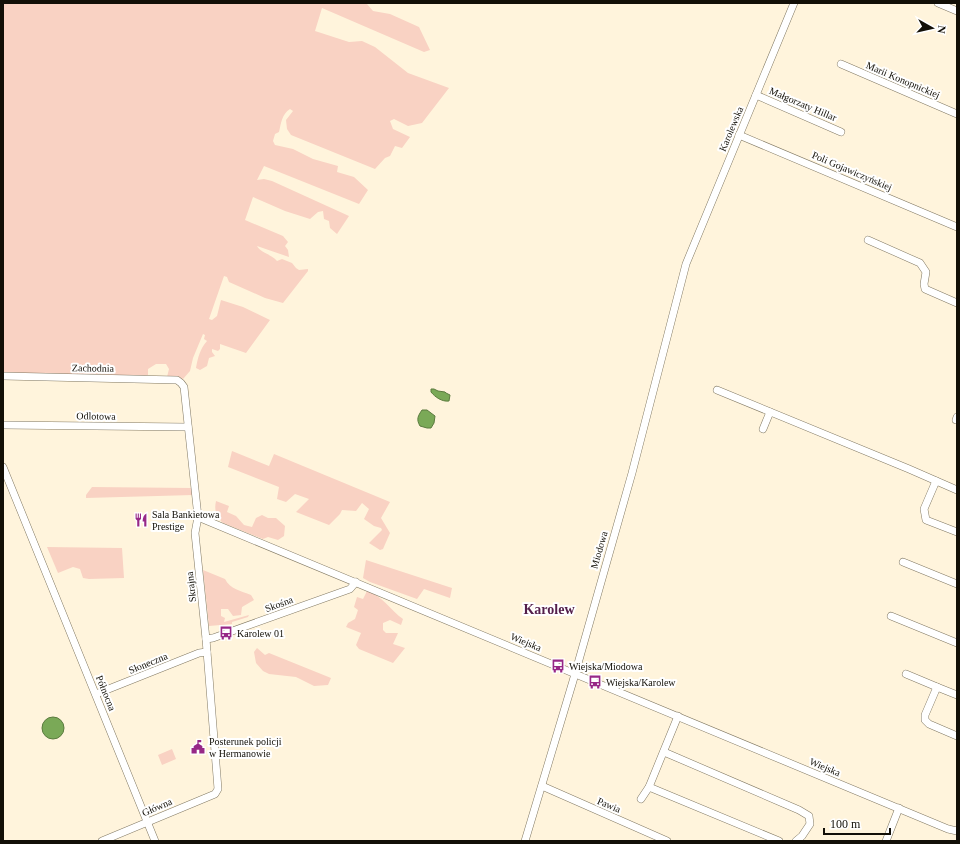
<svg xmlns="http://www.w3.org/2000/svg" width="960" height="844" font-family="Georgia,serif">
	<style>
		.green { fill: #f9d2c3 }
		.water { fill: #7aa957; stroke: #5b7b3f }
		.lines { fill: none; stroke-linecap: round; stroke-linejoin: round }
		.minor-casing { stroke: #827963; stroke-width: 8 }
		.minor { stroke: #fff; stroke-width: 7 }
		.labels { text-anchor: middle; dominant-baseline: central; stroke-width: 4; stroke-linejoin: round; paint-order: stroke }
		.street-label { font-size: 10px; fill: #120f07; stroke: #fff }
		.poi-label { font-size: 10px; fill: #120f07; stroke: #fff; text-anchor: start }
		.district-label { font-size: 14px; font-weight: bold; fill: #531e4a; stroke: #fff }
	</style>
	<rect width="100%" height="100%" fill="#fff4dc"/>
	<g class="green">
		<path d="M3 3H368L367 4 373 11 390 14 419 27 430 50 424 52 322 8 315 31 349 42 362 41 375 47 408 73 449 88 422 123 408 126 394 119 390 121 393 129 410 137 402 148 395 146 390 156 385 158 375 169 291 135 287 129 286 120 293 111 290 109C282 114 281 123 279 132L275 134 273 141 275 145 293 149 313 159 338 166 337 172 354 177 368 190 359 204 264 166 257 180 264 179 272 181 349 216 337 234 330 228 329 221 324 219 323 211 318 212 310 219 285 211 253 197 245 220 283 236 288 242 285 246 288 250 289 257 257 246C261 253 271 254 277 261L282 259 292 263 296 268 299 270 308 269V271L283 303 265 298 229 282 227 277 224 276 209 319 212 320 217 316 221 300 243 307 270 320 246 353 220 344V349L218 351 212 349V352L215 356 209 358 207 366 200 370 196 368C198 357 200 349 207 341L204 339 205 335 203 334 193 358 190 371 183 379 179 377H167L169 369 166 364H156L148 369V375L141 377 3 374Z"/>
		<polygon points="232,451 269,466 274,454 390,502 381,518 390,533 383,549 380,550 369,543 382,530 381,528 374,526 364,519 369,509 362,503 356,511 342,510 340,514 329,525 296,512 309,499 295,494 286,502 277,499 279,487 228,467"/>
		<polygon points="92,487 192,488 193,495 86,498 86,495"/>
		<path d="M216 501 229 506 227 512 236 516 244 525 252 527 256 518 262 515 268 518H276L285 526 284 536 278 540 268 537 263 539 223 523C216 516 214 510 216 501Z"/>
		<polygon points="47,547 122,548 124,578 89,579 83,578 80,569 73,567 58,573"/>
		<polygon points="366,560 452,588 450,598 424,589 417,599 370,582 363,578"/>
		<path d="M203 570 225 579C230 589 241 591 251 595L254 600 242 607 241 615 233 616 228 609H221V616L225 618 224 622 249 615 248 617 232 622V624L209 626Z"/>
		<path d="M367 591C383 596 390 610 403 619L401 625 390 620 383 623V630L386 633H398L393 644 405 648 393 663 359 649 356 645 361 633 346 627 348 623 355 619 358 610 354 607 357 597 363 599Z"/>
		<polygon points="257,648 265,655 269,653 331,678 328,685 314,686 296,677 269,674 263,671 256,663 254,652"/>
		<polygon points="172,749 176,759 162,765 158,755"/>
	</g>
	<g class="water">
		<path d="M431 389H434L438 391 445 392 446 393 450 395 449 401C442 402 435 397 431 392Z"/>
		<path d="M422 410H427L435 416 434 423 431 428H427L420 426C416 419 418 416 422 410Z"/>
		<circle cx="53" cy="728" r="11"/>
	</g>
	<g class="lines">
		<g class="minor-casing">
			<g id="minor">
				<polyline points="938,3 957,11"/>
				<polyline points="841,64 957,114"/>
				<polyline points="756,95 841,132"/>
				<polyline points="739,135 957,227"/>
				<polyline points="868,240 920,263 926,272 924,284 925,289 957,303"/>
				<polyline points="3,376 177,380 181,383 184,387 198,517 195,533 206,639 218,789 215,794 102,841"/>
				<polyline points="717,390 909,469 957,490"/>
				<polyline points="956,420 957,417"/>
				<polyline points="3,425 188,427"/>
				<polyline points="763,429 770,412"/>
				<polyline points="3,467 155,841"/>
				<polyline points="936,481 924,509 926,520 957,532"/>
				<polyline points="198,517 948,829 957,831"/>
				<polyline points="903,562 957,584"/>
				<polyline points="891,616 957,643"/>
				<polyline points="206,639 213,638 350,589 356,582"/>
				<polyline points="906,674 937,687"/>
				<polyline points="96,694 199,653 207,652"/>
				<polyline points="957,695 937,687 925,715 925,720 929,724 957,736"/>
				<polyline points="664,752 799,810 809,816 810,824 802,836 796,841"/>
				<polyline points="542,786 667,841"/>
				<polyline points="649,787 779,841"/>
				<polyline points="641,799 649,787 678,716"/>
				<polyline points="525,841 573,681 632,473 686,264 794,3"/>
				<polyline points="886,841 899,808"/>
			</g>
		</g>
		<use href="#minor" class="minor"/>
	</g>
	<defs>
		<g id="restaurant-bare" transform="scale(1.08)"><path d="M-5-6h1v4h1v-4h1v4h1v-4h1v5L-1.5 .5V6h-2V.5L-5-1ZM5-6V6H3V1.5H1.5Q1.5-4 5-6Z" fill="#972887" stroke="#fff" stroke-width="2.5" paint-order="stroke"/></g>
		<g id="bus-bare" transform="scale(1.08)"><path d="M-5-6H5V4H4V6H2V4H-2V6H-4V4H-5ZM-3.5-4V0h7V-4ZM-3.5 1.2v1.5H-2V1.2ZM2 1.2v1.5H3.5V1.2Z" fill="#972887" stroke="#fff" stroke-width="2.5" paint-order="stroke"/></g>
		<g id="civic-bare" transform="scale(1.08)"><path d="M-.6-6.5H3V-4.5H.6V-3L4-1V1h2V6H-6V1h2V-1L-.6-3ZM-1.2 2.5V6h2.4V2.5Z" fill="#972887" stroke="#fff" stroke-width="2.5" paint-order="stroke"/></g>
	</defs>
	<g fill-rule="evenodd">
		<use href="#restaurant-bare" x="141" y="520"/>
		<use href="#bus-bare" x="226" y="633"/>
		<use href="#bus-bare" x="558" y="666"/>
		<use href="#bus-bare" x="595" y="682"/>
		<use href="#civic-bare" x="198" y="747"/>
	</g>
	<g class="labels">
		<g class="street-label">
			<text transform="translate(903 80) rotate(23)">Marii Konopnickiej</text>
			<text transform="translate(803 104) rotate(23)">Małgorzaty Hillar</text>
			<text transform="translate(731 129) rotate(-67)">Karolewska</text>
			<text transform="translate(852 171) rotate(23)">Poli Gojawiczyńskiej</text>
			<text transform="translate(93 368) rotate(1)">Zachodnia</text>
			<text transform="translate(96 416) rotate(1)">Odlotowa</text>
			<text transform="translate(599 550) rotate(-74)">Miodowa</text>
			<text transform="translate(191 587) rotate(-96)">Skrajna</text>
			<text transform="translate(279 604) rotate(-20)">Skośna</text>
			<text transform="translate(526 642) rotate(23)">Wiejska</text>
			<text transform="translate(148 663) rotate(-22)">Słoneczna</text>
			<text transform="translate(106 693) rotate(68)">Północna</text>
			<text transform="translate(825 767) rotate(23)">Wiejska</text>
			<text transform="translate(609 805) rotate(23)">Pawia</text>
			<text transform="translate(157 807) rotate(-23)">Główna</text>
		</g>
		<g class="poi-label">
			<text x="152" y="514">Sala Bankietowa<tspan x="152" dy="12">Prestige</tspan></text>
			<text x="237" y="633">Karolew 01</text>
			<text x="569" y="666">Wiejska/Miodowa</text>
			<text x="606" y="682">Wiejska/Karolew</text>
			<text x="209" y="741">Posterunek policji<tspan x="209" dy="12">w Hermanowie</tspan></text>
		</g>
		<g class="district-label">
			<text x="549" y="609">Karolew</text>
		</g>
	</g>
	<rect width="960" height="844" fill="none" stroke="#120f07" stroke-width="8"/>
	<g transform="translate(932 28) rotate(98)" stroke="#ffffff" stroke-width="3" paint-order="stroke">
	<path d="M0-3L7 15L0 10L-7 15Z" fill="#120f07"/>
	<text y="-6" font-size="11" font-weight="bold" text-anchor="middle" fill="#120f07">N</text>
	</g>
	<path d="M824 828v6h66v-6" fill="none" stroke="#120f07" stroke-width="2"/>
	<text x="830" y="828" font-size="12" fill="#120f07" stroke="#ffffff" stroke-width="3" paint-order="stroke">100 m</text>
</svg>
